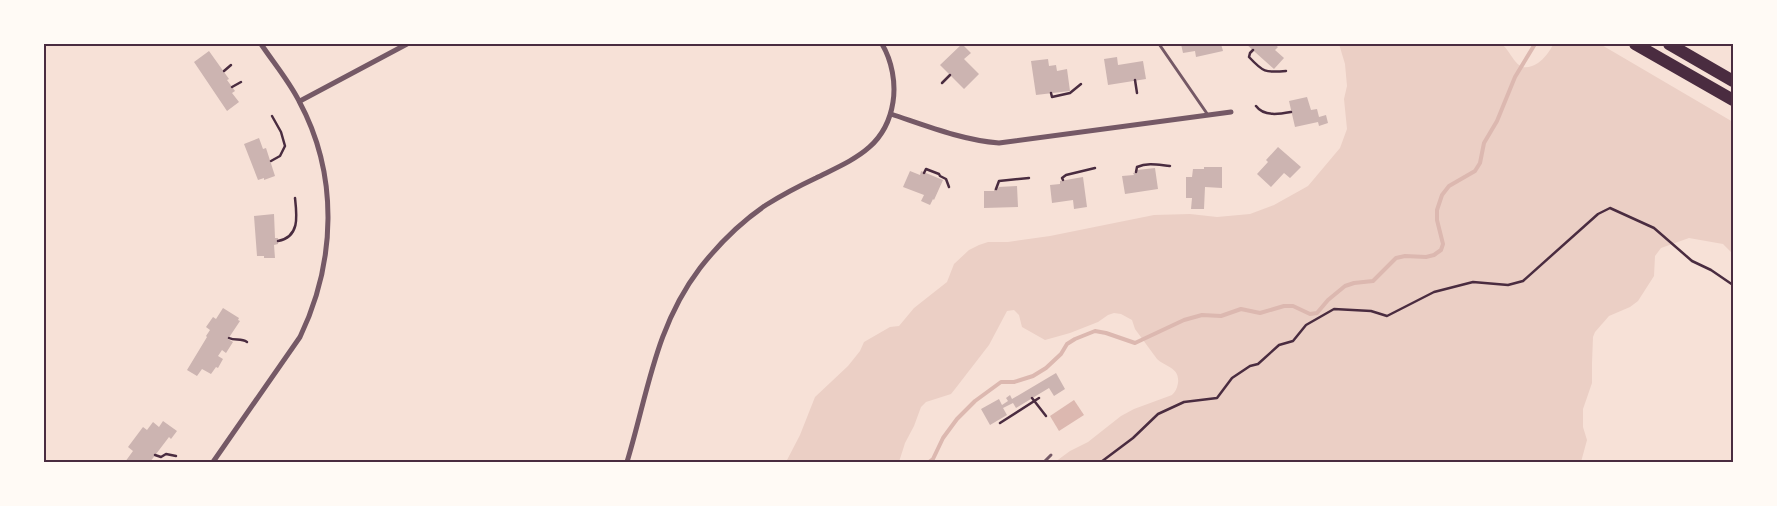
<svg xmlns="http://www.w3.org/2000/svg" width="1777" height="506" font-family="'PT Sans',sans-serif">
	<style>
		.green { fill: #ebcfc5 }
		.water { fill: #dcb8b0 }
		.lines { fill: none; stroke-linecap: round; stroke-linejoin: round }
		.stream { stroke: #dcb8b0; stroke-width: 4 }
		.building { fill: #ccb4b1 }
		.path { stroke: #4a2c40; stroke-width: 2.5 }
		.service { stroke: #755966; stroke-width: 3 }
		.minor { stroke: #755966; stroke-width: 5 }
		.motorway { stroke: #4a2c40; stroke-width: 12 }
		.neatline { fill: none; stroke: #4a2c40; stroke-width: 2 }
	</style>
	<rect width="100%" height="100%" fill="#f7e1d7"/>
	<path class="green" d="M1339 44H1502C1515 57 1517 76 1538 63 1544 59 1551 50 1553 44H1600L1733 122V254L1723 244 1689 238 1661 248 1655 256 1654 276 1638 301 1630 307 1609 316 1595 332 1593 337 1592 363V383L1583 409V427L1587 440 1581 462H1055L1070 451 1088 442 1121 416 1134 409 1172 395C1176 391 1177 388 1178 383 1180 367 1165 367 1157 359L1135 329 1132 320 1121 314 1114 313 1108 315 1098 322 1070 333 1045 340 1022 327 1019 315 1014 310 1007 311 989 345 955 389 951 394 926 402 921 407 914 426 905 443 899 462H786L800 435 815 397 848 366 860 351 864 342 890 327 899 326 914 308 947 282 954 264 969 250 979 245 988 242H1008L1050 236 1154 215 1190 214 1217 217 1250 214 1274 205 1308 186 1340 148 1347 129 1344 99 1347 86 1345 64Z"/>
	<polygon class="water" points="1074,400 1084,415 1059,431 1050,416"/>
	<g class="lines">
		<polyline class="stream" points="929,462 933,459 943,438 957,419 975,401 1001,382 1014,382 1033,376 1046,368 1061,354 1067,344 1075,339 1095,331 1106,333 1135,343 1184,320 1202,315 1221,316 1241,309 1260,313 1284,306 1293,306 1310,314 1317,313 1328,300 1345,286 1354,283 1373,281 1396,258 1405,256 1426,257 1434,255 1441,250 1443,244 1437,220 1437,210 1442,195 1449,186 1475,171 1480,163 1484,143 1497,121 1515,77 1535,44"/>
	</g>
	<g class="building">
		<polygon points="962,44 971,53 964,59 979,74 964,89 940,65"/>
		<polygon points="1181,44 1221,44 1223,51 1196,57 1195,51 1183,53"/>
		<polygon points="1246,44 1274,44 1278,47 1275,50 1284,58 1274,69"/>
		<polygon points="209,51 229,79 227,80 235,91 232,93 239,102 227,111 194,62"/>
		<polygon points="1117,57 1118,65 1143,61 1146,79 1108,85 1104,59"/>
		<polygon points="1048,59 1049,66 1056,65 1057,71 1067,69 1070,91 1036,95 1031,61"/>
		<polygon points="1307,97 1311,110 1317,109 1319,117 1326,115 1328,123 1319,126 1318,122 1295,127 1289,101"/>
		<polygon points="259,138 263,149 266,148 275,176 264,180 264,178 258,180 244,144"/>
		<polygon points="1278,147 1301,167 1290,178 1284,173 1271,187 1257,174 1268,162 1266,160"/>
		<polygon points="1204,167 1222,167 1222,188 1205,187 1204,209 1191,209 1192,198 1186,198 1186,177 1192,177 1193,169 1204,169"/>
		<polygon points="1155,168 1158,189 1125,194 1122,176 1134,175 1133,173 1137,172 1137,170"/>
		<polygon points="910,171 920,175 921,171 943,180 934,200 933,199 930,205 921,201 924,195 903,187"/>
		<polygon points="1083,177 1087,207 1074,209 1073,200 1052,203 1050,185 1060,184 1060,181"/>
		<polygon points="1017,186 1018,207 984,208 984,191 994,191 994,189 999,188 998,187"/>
		<polygon points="274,214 275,238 278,238 278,244 274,245 275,258 264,258 264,256 257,256 254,216"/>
		<polygon points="223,308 239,318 238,320 240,321 228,339 233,342 226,353 222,350 218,356 223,359 218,368 216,367 211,374 202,369 197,376 187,370 207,337 206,336 210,330 206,327 213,317 216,319"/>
		<polygon points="1056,373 1065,389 1054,396 1049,388 1016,408 1013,403 1003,408 1007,415 990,425 981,409 999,399 1002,405 1008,401 1006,398 1010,395 1012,399"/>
		<polygon points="163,421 177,431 171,439 169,437 150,462 125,462 133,451 128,447 143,427 147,430 153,422 159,427"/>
	</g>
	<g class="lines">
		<g class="path">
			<path d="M1253 50 1250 53 1249 57C1263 72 1265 73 1286 71"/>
			<polyline points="224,71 231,65"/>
			<polyline points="1135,80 1137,93"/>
			<polyline points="942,83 950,75"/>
			<polyline points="232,87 241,82"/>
			<polyline points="1051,93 1052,97 1070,93 1081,84"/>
			<path d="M1256 106C1264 117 1280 114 1291 112"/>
			<polyline points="271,161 280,156 285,146 281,132 272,116"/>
			<path d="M1136 172 1137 167C1148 162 1159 165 1170 166"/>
			<polyline points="924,173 926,169 939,174 940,176 946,179 949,187"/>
			<polyline points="1063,180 1062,178 1066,175 1095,168"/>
			<polyline points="996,189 999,181 1029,178"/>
			<path d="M278 241C300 237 297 216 295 198"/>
			<path d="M229 338C235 341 241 338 247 342"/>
			<polyline points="1032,398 1046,416"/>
			<polyline points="1000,423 1039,398"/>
			<polyline points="155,455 161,457 166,454 176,456"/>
			<polyline points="1101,462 1133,438 1158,414 1184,402 1217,398 1232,378 1250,366 1258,364 1279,345 1293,341 1306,325 1334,309 1371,311 1387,316 1434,292 1473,282 1508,285 1523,281 1598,214 1610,208 1654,228 1692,261 1711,270 1733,285"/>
		</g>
		<g class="service">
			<polyline points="1159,44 1208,115"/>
			<polyline points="1044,462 1051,455"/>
		</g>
		<g class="minor">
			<polyline points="300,101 407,44"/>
			<path d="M891 114C927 126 962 140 999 143L1231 112"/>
			<path d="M213 462 300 337C336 262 339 175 299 101 289 81 273 62 261 44"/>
			<path d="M627 462C648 393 655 327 700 268 718 245 741 222 766 205 782 195 799 186 816 178 852 160 886 148 893 102 896 83 892 61 882 44"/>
		</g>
		<g class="motorway">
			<polyline points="1635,44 1733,100"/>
			<polyline points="1669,44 1733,81"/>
		</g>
	</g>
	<rect width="1777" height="506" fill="none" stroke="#fffaf5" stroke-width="90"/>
	<rect x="45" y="45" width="1687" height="416" class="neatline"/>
</svg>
